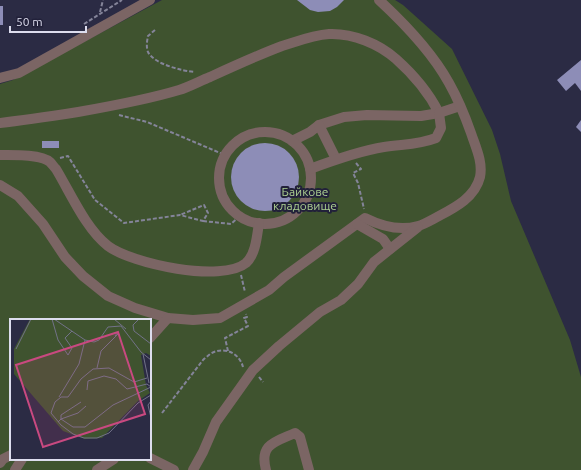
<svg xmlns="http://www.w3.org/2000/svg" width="581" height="470" font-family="Ubuntu,sans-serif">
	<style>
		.green { fill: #3f532f; fill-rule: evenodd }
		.building { fill: #8d8db7 }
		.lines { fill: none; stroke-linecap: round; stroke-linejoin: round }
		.path { stroke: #848499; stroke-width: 2; stroke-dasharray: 4 2; stroke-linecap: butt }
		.minor { stroke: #7b6564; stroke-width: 10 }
		.labels { text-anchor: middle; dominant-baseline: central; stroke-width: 4; stroke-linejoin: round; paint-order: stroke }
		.park-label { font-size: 12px; fill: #acd091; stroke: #22213a }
		.inset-road { fill: none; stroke: #727288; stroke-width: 1 }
		.view { fill: #c94980; fill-opacity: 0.15; stroke: #c94980; stroke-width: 2 }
		.inset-edge { fill: none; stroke: #dde; stroke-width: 2 }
	</style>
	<rect width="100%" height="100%" fill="#2b2b44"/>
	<path class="green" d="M162 0H395L403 5 452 49 492 130 500 154 511 201 570 340 581 377V470H0V84L13 80ZM11 320H150V459H11Z"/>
	<g class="building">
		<polygon points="297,0 344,0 337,7 330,11 318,12 310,10"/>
		<rect x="0" y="6" width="3" height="19"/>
		<polygon points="581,60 581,91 575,83 566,91 557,80"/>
		<polygon points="581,120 581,132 576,127"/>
		<rect x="42" y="141" width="17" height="7"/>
		<circle cx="265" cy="177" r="34"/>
	</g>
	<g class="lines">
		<g class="path">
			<polyline points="100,12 103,0"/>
			<polyline points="84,24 122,0"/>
			<path d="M155 30 148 36C147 41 146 47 148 52 154 64 182 71 195 72"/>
			<polyline points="119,115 147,122 225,155"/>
			<polyline points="60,158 68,156 95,200 124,223 180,215 203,221 208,213 204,205 180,215"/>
			<polyline points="356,163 361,169 353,173 358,183 364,209"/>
			<polyline points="203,221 231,224 240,216"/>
			<polyline points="241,275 245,292"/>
			<polyline points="228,351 225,338 248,326 244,318 247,317 246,314"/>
			<polyline points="259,377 263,382"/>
			<path d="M162 413 203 360C205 358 208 356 210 354 223 346 239 352 243 367"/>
		</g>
		<g class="minor">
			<polyline points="0,78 19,73 150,0"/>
			<path d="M0 123C26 120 52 116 78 112 112 106 146 100 179 90 189 87 200 81 210 77 234 66 258 55 282 46 298 41 313 35 329 34 353 33 379 44 396 59 414 75 428 91 439 113L421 116 367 115 344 117 319 125 310 132 292 141"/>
			<polyline points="319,125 336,159"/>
			<circle cx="265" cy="178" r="46"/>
			<path d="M0 155C12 155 41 154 50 162 52 164 54 167 56 169 71 194 86 229 108 246 132 264 222 283 246 263 256 254 257 235 259 223"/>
			<path d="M310 169C334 160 359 151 384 147 402 144 418 145 436 138L441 128 439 113 460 106"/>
			<path d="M0 185 18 196 43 224 65 257 83 276 108 296 135 308 168 318 193 320 220 318 269 290 284 277 365 218C381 226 400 231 418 226 425 224 433 219 439 216 456 207 475 197 480 177 483 162 476 148 471 133 465 116 458 99 449 83 432 52 405 24 379 0"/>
			<polyline points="357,224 383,239 390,249"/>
			<polyline points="150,338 168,318"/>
			<polyline points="150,458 174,470"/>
			<polyline points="0,463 3,459 11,455"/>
			<polyline points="15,470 22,459"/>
			<polyline points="97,470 114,459"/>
			<polyline points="193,470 203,452 216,422 253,370 279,346 320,312 341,300 358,284 374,262 418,227"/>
			<path d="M266 470C259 444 275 442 295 433L300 437 309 470"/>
		</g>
	</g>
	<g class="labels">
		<g class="park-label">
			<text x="305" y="191">Байкове<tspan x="305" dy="14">кладовище</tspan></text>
		</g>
	</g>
	<g transform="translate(10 319)">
		<rect width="141" height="141" fill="#2b2b44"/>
		<path d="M20 0H141V37L136 34 131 36 136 66 140 74 128 82 92 119 75 120 53 112 4 55V30Z" fill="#3f532f"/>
		<path class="inset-road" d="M42 0 48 21 58 36 62 29 55 19 62 12M44 0 75 21 84 23 89 21 98 8 111 7 131 33 141 41M104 0 116 10M129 0 123 6 124 12 141 25M6 30 21 0M133 35 139 64M87 49 91 32 108 15V13L105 17M137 59 124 63 99 49 83 50 71 60 58 78H51L45 83 41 94 51 106 63 115 74 119H87L99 114 128 84 141 76M77 71 78 62 94 57 106 60 117 70 137 65 141 68M49 78 69 45 75 21M141 82 138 86 141 99M76 87 68 94 51 100 63 108H75L103 86 141 68M48 103 51 100V96L71 83"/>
		<path class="view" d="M108 13 135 95 33 128 6 46Z"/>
		<rect width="141" height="141" class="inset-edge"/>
	</g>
	<path d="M10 26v6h76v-6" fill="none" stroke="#ddddee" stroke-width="2"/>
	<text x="16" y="26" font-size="12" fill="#ddddee" stroke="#22213a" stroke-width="3" paint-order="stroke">50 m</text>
</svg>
